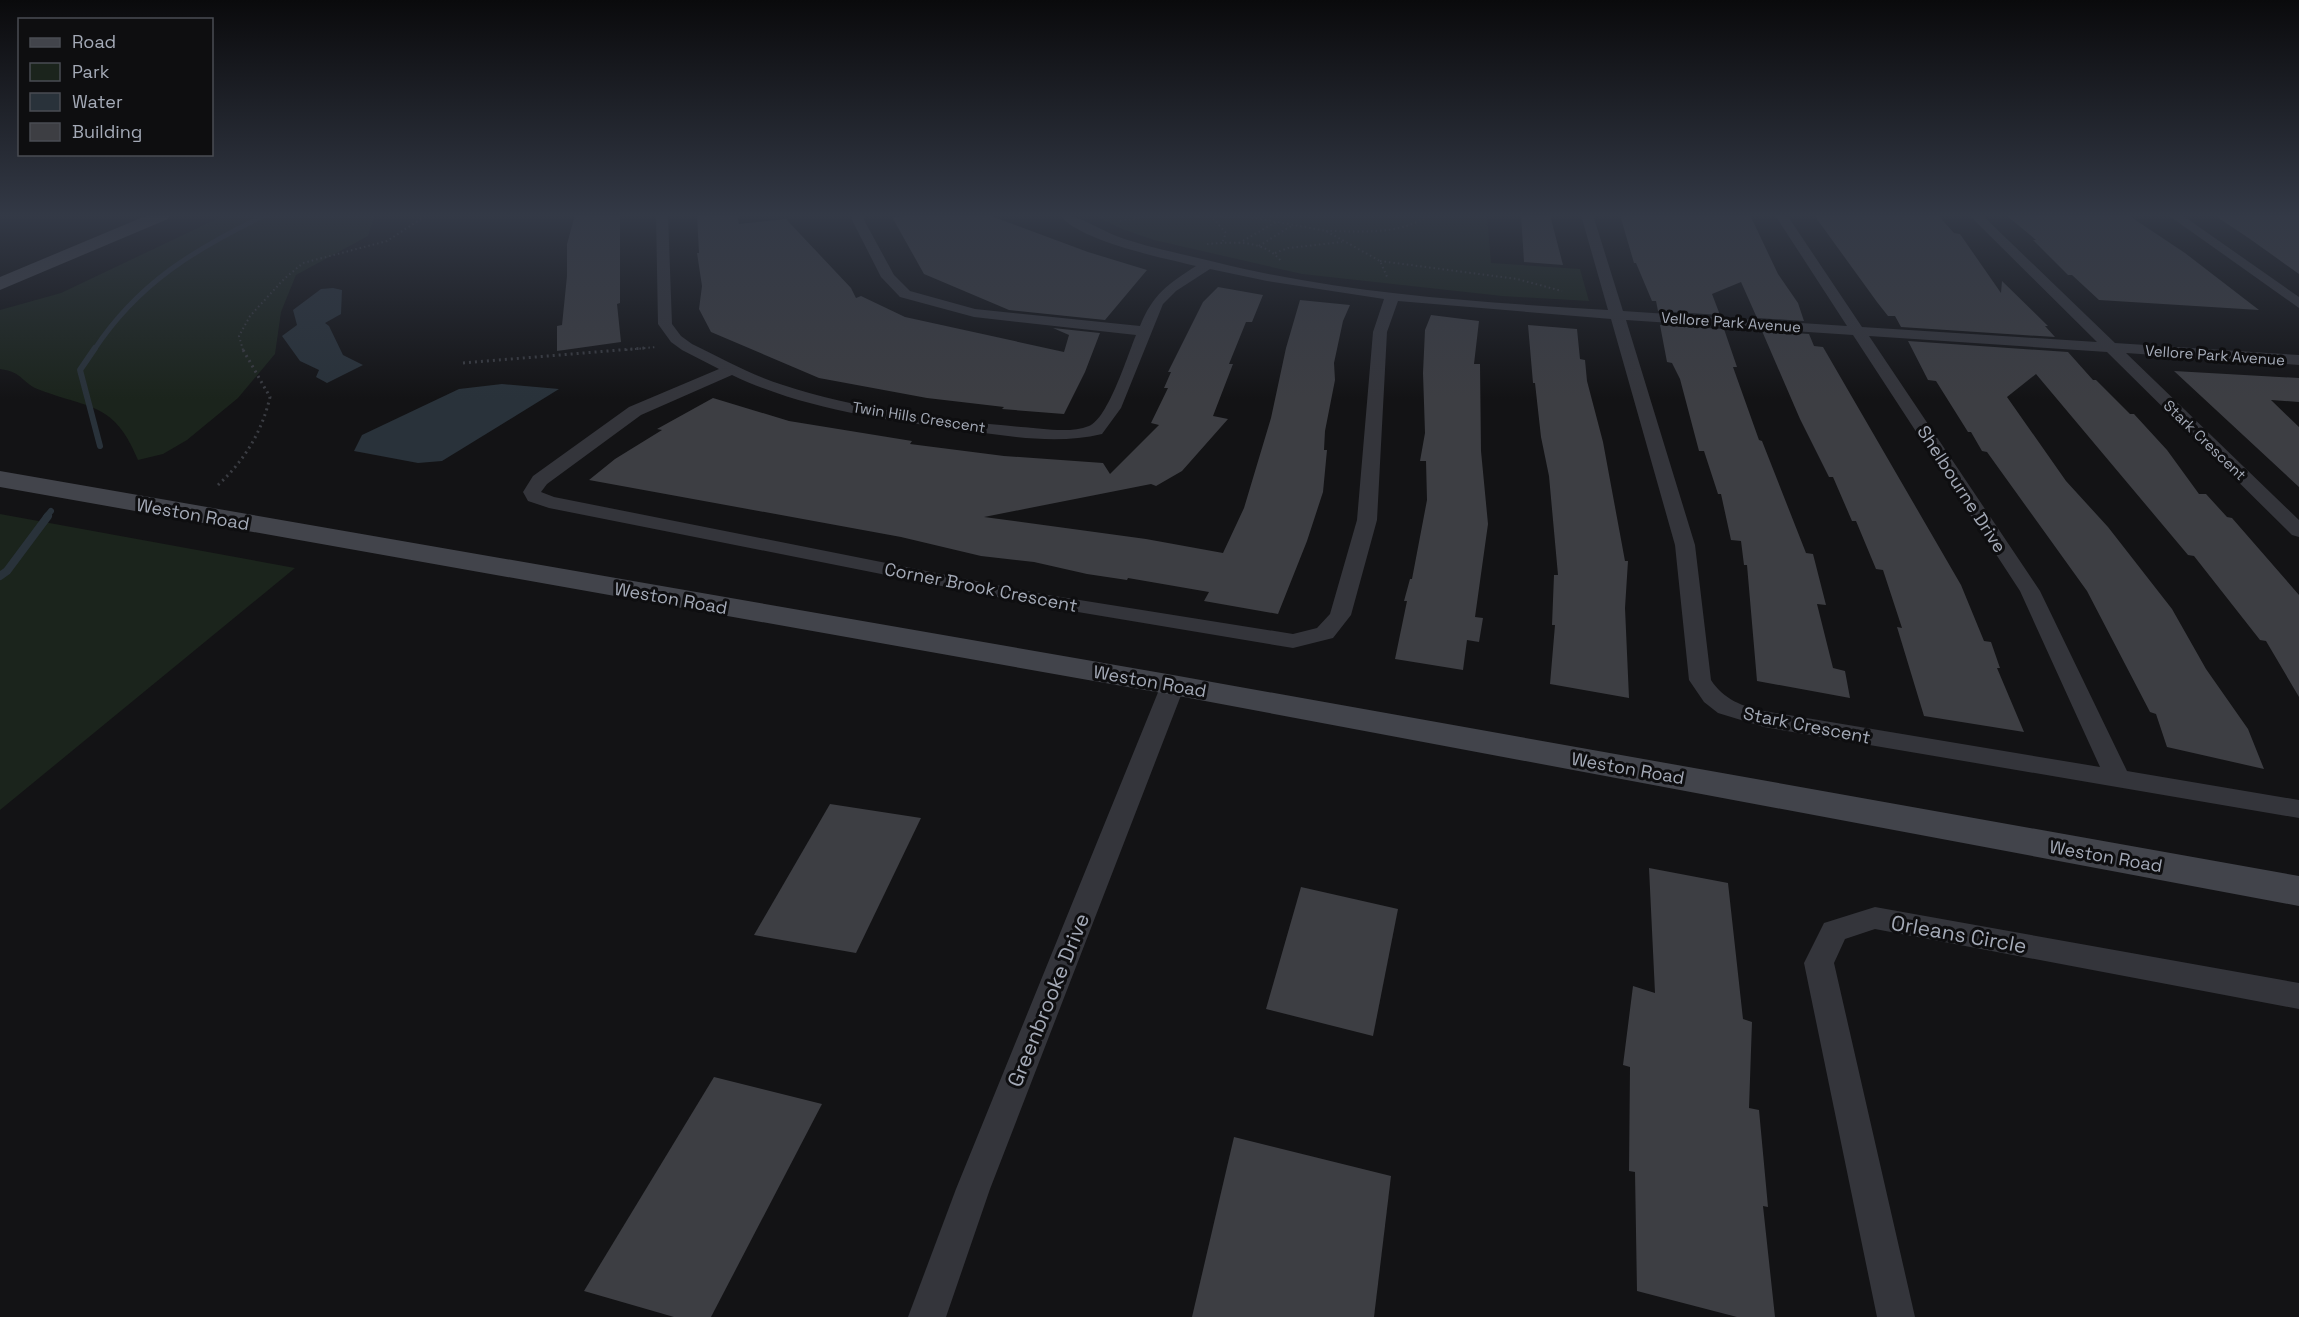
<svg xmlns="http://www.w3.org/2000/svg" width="2299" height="1317" font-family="'Space Grotesk',sans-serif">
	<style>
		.green { fill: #1b241c }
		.water { fill: #29323a }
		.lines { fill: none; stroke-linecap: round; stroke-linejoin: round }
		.stream-far2 { stroke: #29323a; stroke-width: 5 }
		.stream-far1 { stroke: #29323a; stroke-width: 6 }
		.stream { stroke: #29323a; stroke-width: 8 }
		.building { fill: #3d3e43 }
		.path-far1 { stroke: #3a3c42; stroke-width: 2; stroke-dasharray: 1.5 3; stroke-linecap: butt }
		.path { stroke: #3a3c42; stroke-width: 3; stroke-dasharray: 2 4; stroke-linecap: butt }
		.minor { fill: #34353b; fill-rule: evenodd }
		.secondary { fill: #42444b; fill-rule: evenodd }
		.labels { text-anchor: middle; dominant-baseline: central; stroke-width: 6; stroke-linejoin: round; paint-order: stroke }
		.far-street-label { font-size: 15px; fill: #a4aab7; stroke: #0e0e10 }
		.street-label { font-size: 18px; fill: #a4aab7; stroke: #0e0e10 }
		.near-street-label { font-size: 21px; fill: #a4aab7; stroke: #0e0e10 }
	</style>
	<rect width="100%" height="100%" fill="#131315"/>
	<g class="green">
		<path d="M225 215H375L368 236 296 275 281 312 275 354 238 398 187 440 163 454 138 460C115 403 91 409 40 390 22 384 24 372 0 369V310L61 293Z"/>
		<polygon points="1094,215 1487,215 1491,263 1580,269 1589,301 1502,296 1302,274 1154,240 1122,229"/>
		<polygon points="0,514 295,568 0,810"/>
	</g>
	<g class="water">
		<polygon points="333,288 342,290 341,314 325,323 329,326 343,355 363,365 327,383 316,377 319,370 300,361 282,336 297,325 293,310 321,289"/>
		<polygon points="502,384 559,389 442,461 418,463 354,451 362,435 459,389"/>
	</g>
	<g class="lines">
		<path class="stream-far2" d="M94 350C138 283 195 249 265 215"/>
		<g class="stream-far1">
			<polyline points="95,348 80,370 100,446"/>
			<polyline points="46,517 51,511"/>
		</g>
		<polyline class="stream" points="0,576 7,571 48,516"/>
	</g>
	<g class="building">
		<polygon points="575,215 620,215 620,303 617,304 621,342 557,351 557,326 562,325 567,276 567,244"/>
		<polygon points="697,215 737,215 739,224 786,219 851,288 856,298 861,296 905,317 1064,352 1069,335 1053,328 1100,333 1085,372 1064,414 1002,409 1004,407 927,398 819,378 711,332 699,309 702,286 697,253 699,253"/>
		<polygon points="920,215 988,215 1088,252 1147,270 1105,320 1009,310 924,274 892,217"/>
		<polygon points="1521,215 1550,215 1563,265 1524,262"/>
		<polygon points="1620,215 1750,215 1778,274 1798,303 1804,321 1757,318 1741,282 1712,294 1720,315 1658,311 1656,301 1652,301 1636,263 1634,263"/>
		<polygon points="1814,215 1938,215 1954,233 1960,234 2001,293 2002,281 2048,326 2045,326 2055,337 1901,327 1895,316 1888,316 1877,302"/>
		<polygon points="2006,215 2128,215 2185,253 2259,310 2099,300 2072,275 2068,275 2033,240 2036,240"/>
		<polygon points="2214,215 2299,215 2299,274 2250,239"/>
		<polygon points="1218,287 1263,295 1252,322 1246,322 1229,364 1233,364 1213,416 1228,419 1182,471 1156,486 1151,484 984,517 1146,539 1223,553 1244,508 1271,418 1286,348 1300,300 1350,305 1343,321 1334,363 1335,380 1325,431 1324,450 1327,450 1323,492 1307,541 1278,614 1204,601 1209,592 1128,578 1127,580 1087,574 1034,562 981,556 901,537 589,480 615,459 662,430 657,429 713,398 789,421 912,441 910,444 1004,456 1103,463 1110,474 1159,425 1151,423 1168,388 1164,388 1171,372 1168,372 1203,302"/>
		<polygon points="1431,315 1479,321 1474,364 1480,364 1481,451 1488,524 1475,617 1483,618 1479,642 1467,640 1463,670 1395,659 1407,601 1404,601 1410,579 1412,579 1427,500 1426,461 1420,461 1425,433 1423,373 1425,330"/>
		<polygon points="1528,325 1577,329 1580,359 1585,360 1587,381 1603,442 1625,561 1628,561 1625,608 1629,698 1550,684 1555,625 1552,625 1554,575 1558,575 1549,476 1541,437 1535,383 1533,383"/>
		<polygon points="1660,325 1724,329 1737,367 1733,367 1759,440 1762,441 1806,553 1813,554 1826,605 1817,604 1833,668 1845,671 1850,698 1757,681 1747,565 1744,565 1741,541 1731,540 1721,494 1718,494 1704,451 1699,451 1680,379 1672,363 1667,362"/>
		<polygon points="1762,331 1809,334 1814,346 1823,347 1961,585 1984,641 1991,642 2000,668 1997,668 2024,732 1924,716 1897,627 1902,628 1883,570 1876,569 1856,521 1852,521 1833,477 1829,477 1800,419"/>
		<polygon points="1908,341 2068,352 2093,380 2096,380 2130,414 2134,414 2167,450 2199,494 2206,494 2227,517 2232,518 2299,595 2299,697 2266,641 2260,640 2194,556 2188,555 2036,374 2007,397 2066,481 2108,527 2172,609 2206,669 2248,729 2264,769 2167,747 2156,714 2150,712 2087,591 1987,452 1982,451 1971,432 1968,432 1936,381 1928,380"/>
		<polygon points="2174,371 2299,378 2299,402 2271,400 2299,427 2299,487"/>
		<polygon points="830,804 921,818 856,953 754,935"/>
		<polygon points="1649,868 1728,883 1743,1019 1752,1022 1749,1108 1759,1110 1768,1207 1763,1206 1775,1317 1737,1317 1637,1291 1635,1172 1629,1171 1630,1067 1623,1065 1633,986 1655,993"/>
		<polygon points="1301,887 1398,909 1373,1036 1266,1009"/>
		<polygon points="714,1077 822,1104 711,1317 674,1317 584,1291"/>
		<polygon points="1234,1137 1391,1176 1374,1317 1192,1317"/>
	</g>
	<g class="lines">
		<g class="path-far1">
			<polyline points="1211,216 1256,218 1326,231 1380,261 1388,279"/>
			<polyline points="1120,221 1155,215 1211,216 1226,233 1222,243"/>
			<path d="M1326 231C1361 231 1399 236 1429 215"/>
			<polyline points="1239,243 1276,222"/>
			<path d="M1207 244C1233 242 1263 239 1281 261"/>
			<polyline points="1259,246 1291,226"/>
			<polyline points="1275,253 1288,248 1342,242"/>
			<polyline points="1380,261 1517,279 1562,291"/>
			<polyline points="243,350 239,336 250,316 284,279 303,263 387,241 427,215"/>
			<polyline points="626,350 656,347"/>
		</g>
		<g class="path">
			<polyline points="463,363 644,348"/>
			<path d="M218 485C244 461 262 432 270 397L242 348"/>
		</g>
		<g class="minor">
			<path d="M656 215H668L672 324 681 336 692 344C723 359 751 375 783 385 854 409 946 420 1021 427 1041 428 1069 434 1089 426 1108 419 1128 354 1136 335L974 317 900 297 881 277 852 220V215H864V220L894 275 910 291 975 309 1140 326C1153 294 1168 284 1196 266 1163 258 1079 241 1060 215 1081 215 1099 230 1119 237 1150 248 1183 254 1215 262 1343 294 1477 302 1608 310L1581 215H1593L1623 311 1847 326 1775 215H1787L1862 327 2097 342 1969 215H1982L2115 343 2299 355V365L2126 353 2299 520V537L2292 535 2107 352 1869 336 2040 591 2127 771 2299 800V818L1764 727 1718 713 1704 702 1689 680 1675 545 1611 319 1398 301 1387 332 1377 520 1351 615 1333 638 1293 648 1042 606 549 508 528 501 523 492 533 476 629 407 719 369 682 350 671 342 658 324ZM1210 269 1267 281 1384 299 1373 332 1357 520 1330 614 1317 628 1293 634 1042 594 554 497 541 492 547 484 641 415 732 375C803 409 885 420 962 430 1008 436 1056 445 1102 434L1121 408 1163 304 1176 291ZM1626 320 1853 335 2020 591 2100 767 1764 711C1743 707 1723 699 1711 680L1695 545Z"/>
			<polygon points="2168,215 2182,215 2299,297 2299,308"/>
			<polygon points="1173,678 1181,680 1185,685 990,1189 946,1317 908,1317 956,1189 1161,685 1165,680"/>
			<polygon points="1875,907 2299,983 2299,1009 1875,929 1845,939 1834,963 1915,1317 1877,1317 1804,963 1824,923"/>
		</g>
		<g class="secondary">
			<polygon points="148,215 171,215 168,219 0,290 0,277"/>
			<polygon points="0,471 1173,675 2299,876 2299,906 1173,695 0,487"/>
		</g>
	</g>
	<linearGradient id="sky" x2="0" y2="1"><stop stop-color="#0a0a0c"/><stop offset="0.54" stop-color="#333946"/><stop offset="1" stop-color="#333946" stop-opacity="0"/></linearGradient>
	<rect width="2299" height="399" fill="url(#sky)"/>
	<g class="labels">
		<g class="far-street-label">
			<text transform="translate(1731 322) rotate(4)">Vellore Park Avenue</text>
			<text transform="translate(2215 355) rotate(4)">Vellore Park Avenue</text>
			<text transform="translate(919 417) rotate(9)">Twin Hills Crescent</text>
			<text transform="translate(2205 440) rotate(44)">Stark Crescent</text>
		</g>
		<g class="street-label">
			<text transform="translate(1962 489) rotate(57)">Shelbourne Drive</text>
			<text transform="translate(193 514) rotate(10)">Weston Road</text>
			<text transform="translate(981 587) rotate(11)">Corner Brook Crescent</text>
			<text transform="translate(671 598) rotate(10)">Weston Road</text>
			<text transform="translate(1150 681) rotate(10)">Weston Road</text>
			<text transform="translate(1807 725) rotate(11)">Stark Crescent</text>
			<text transform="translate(1628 768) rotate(10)">Weston Road</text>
			<text transform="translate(2106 856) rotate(10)">Weston Road</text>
		</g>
		<g class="near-street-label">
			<text transform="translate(1959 934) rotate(10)">Orleans Circle</text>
			<text transform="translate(1048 1000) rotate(-68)">Greenbrooke Drive</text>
		</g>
	</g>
	<rect x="18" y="18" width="195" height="138" fill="#0e0e10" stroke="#4a4c53" stroke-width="1.5"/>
	<rect x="30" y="38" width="30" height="9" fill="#42444b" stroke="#4a4c53" stroke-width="1.5"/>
	<text x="72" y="48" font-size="18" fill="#a4aab7">Road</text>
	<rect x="30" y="63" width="30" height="18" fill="#1b241c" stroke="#4a4c53" stroke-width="1.5"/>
	<text x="72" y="78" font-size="18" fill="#a4aab7">Park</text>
	<rect x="30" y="93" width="30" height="18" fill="#29323a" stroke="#4a4c53" stroke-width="1.5"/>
	<text x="72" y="108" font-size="18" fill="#a4aab7">Water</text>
	<rect x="30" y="123" width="30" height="18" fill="#3d3e43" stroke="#4a4c53" stroke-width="1.5"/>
	<text x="72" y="138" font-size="18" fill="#a4aab7">Building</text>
</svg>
